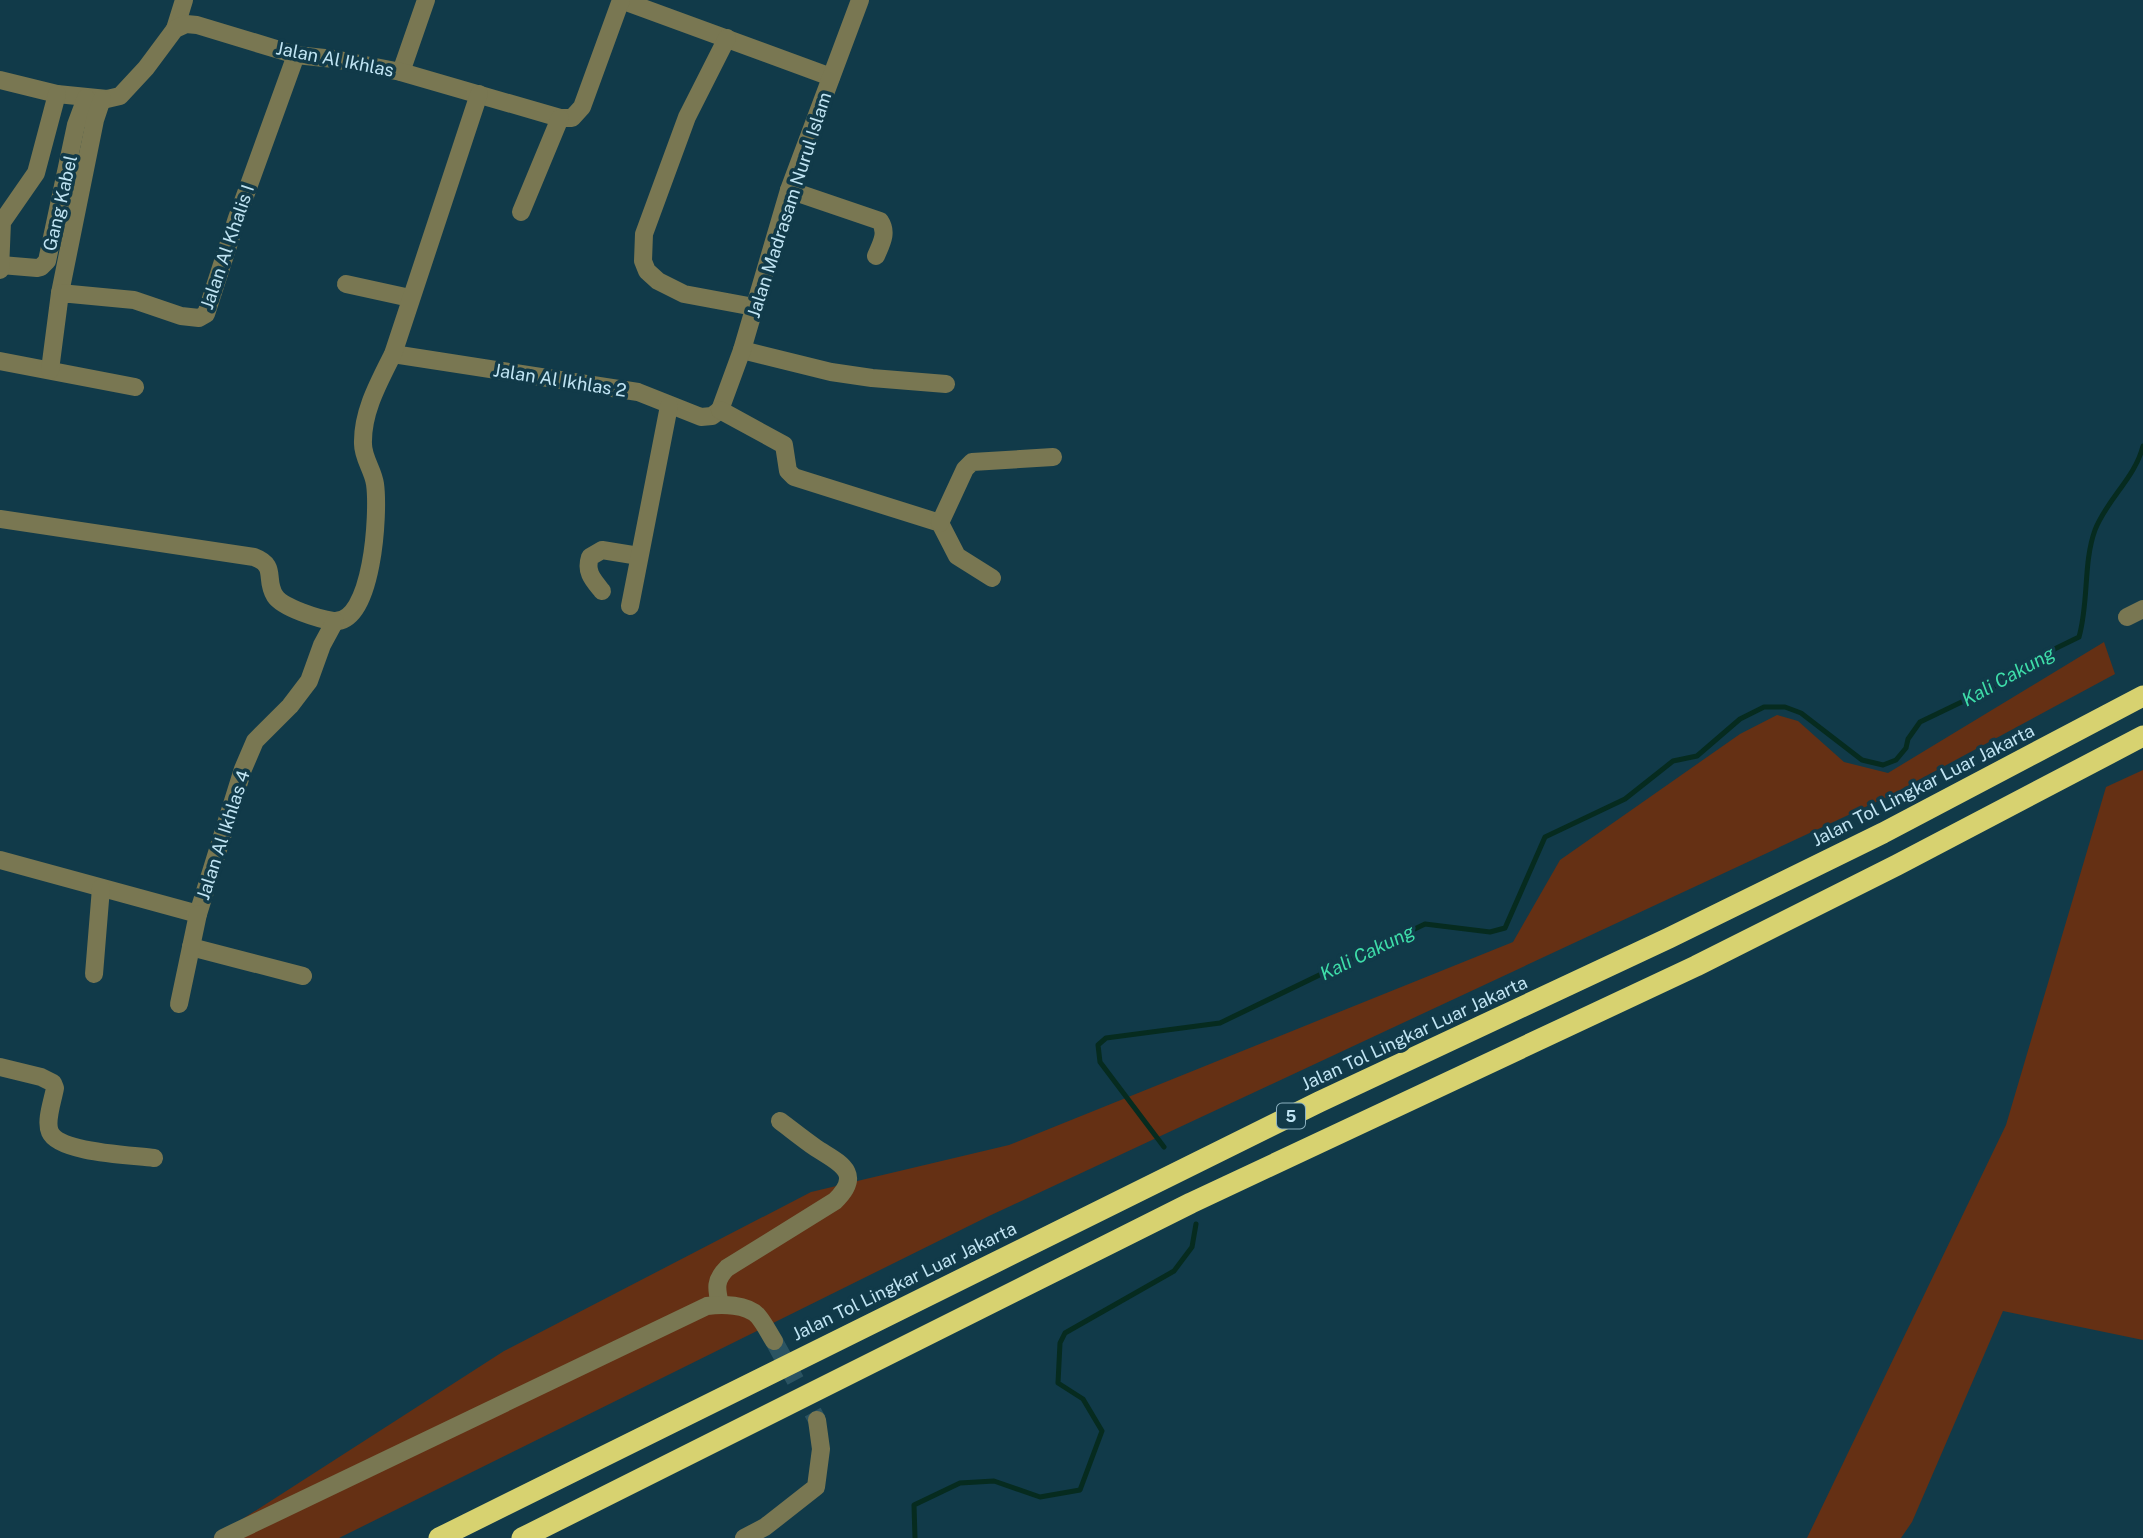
<svg xmlns="http://www.w3.org/2000/svg" width="2143" height="1538" font-family="'Public Sans',sans-serif">
	<style>
		.green { fill: #653014 }
		.lines { fill: none; stroke-linecap: round; stroke-linejoin: round }
		.stream { stroke: #062b1f; stroke-width: 5 }
		.minor-tunnel { stroke: #2b5462; stroke-width: 18; stroke-dasharray: 18 9; stroke-linecap: butt }
		.minor { stroke: #797752; stroke-width: 18 }
		.highway { stroke: #d7d270; stroke-width: 21 }
		.labels { text-anchor: middle; dominant-baseline: central; stroke-width: 7; stroke-linejoin: round; paint-order: stroke }
		.shield { fill: #113a49; stroke: #8cb1c0; stroke-width: 2 }
		.shield-label { font-size: 16px; font-weight: bold; fill: #c0e4f3 }
		.street-label { font-size: 18px; fill: #c0e4f3; stroke: #113a49 }
		.water-label { font-size: 19px; font-style: italic; fill: #3edda9; stroke: #113a49 }
	</style>
	<rect width="100%" height="100%" fill="#113a49"/>
	<g class="green">
		<polygon points="2104,642 2115,674 1887,797 989,1216 339,1538 213,1538 504,1351 811,1192 1009,1145 1513,942 1560,860 1740,734 1777,715 1798,721 1844,762 1888,773"/>
		<polygon points="2143,770 2143,1340 2003,1311 1912,1522 1901,1538 1807,1538 2006,1125 2106,787"/>
	</g>
	<g class="lines">
		<g class="stream">
			<path d="M1164 1147 1100 1062 1098 1045 1106 1038 1220 1023 1425 924 1490 932 1505 928 1545 837 1625 799 1673 761 1697 756 1740 719 1764 707H1785L1801 713 1862 760 1883 765 1896 760 1906 748 1908 739 1920 722 1997 685 2022 665 2079 637C2089 602 2083 563 2095 530 2107 499 2135 478 2143 446"/>
			<polyline points="915,1538 914,1505 960,1483 994,1481 1040,1497 1080,1490 1102,1431 1083,1399 1058,1383 1060,1343 1065,1333 1174,1271 1192,1247 1196,1224"/>
		</g>
		<polyline class="minor-tunnel" points="774,1341 817,1420"/>
		<g class="minor">
			<polyline points="621,0 831,77"/>
			<polyline points="175,29 184,0"/>
			<polyline points="727,38 687,117 644,234 643,261 647,271 658,281 684,294 754,307"/>
			<polyline points="401,72 426,0"/>
			<polyline points="0,80 57,94 107,99 120,96 146,68 175,29 186,24 197,25 296,55 334,59 401,72 560,118 572,118 582,107 621,0"/>
			<path d="M789 190 880 221C888 233 881 244 876 256"/>
			<polyline points="521,212 560,118"/>
			<polyline points="1,265 37,268 41,267 47,261 76,125 86,98"/>
			<polyline points="0,270 2,222 36,173 57,94"/>
			<polyline points="346,284 410,298"/>
			<polyline points="60,293 95,120 102,99"/>
			<polyline points="742,350 831,372 872,378 946,384"/>
			<polyline points="393,354 638,392 701,417 712,416 720,410"/>
			<polyline points="0,361 135,387"/>
			<polyline points="50,370 60,293 134,300 181,316 199,318 206,314 237,218 296,55"/>
			<polyline points="720,410 742,350 789,190 860,0"/>
			<polyline points="720,410 784,445 788,471 794,477 940,523 957,556 992,578"/>
			<path d="M0 519 254 557C278 566 264 579 275 596 283 608 319 619 333 621 373 625 379 512 375 484 373 470 363 458 363 444 362 412 379 382 393 354L479 94"/>
			<polyline points="940,523 965,469 972,462 1053,457"/>
			<path d="M602 591C593 580 585 572 590 557L602 550 639 556"/>
			<polyline points="630,606 669,406"/>
			<polyline points="2127,617 2143,609"/>
			<polyline points="0,860 198,914 243,769 255,741 290,706 309,681 322,645 335,621"/>
			<polyline points="191,947 303,976"/>
			<polyline points="94,974 101,888"/>
			<polyline points="179,1004 198,914"/>
			<path d="M0 1067 41 1077 53 1083 55 1088C53 1100 45 1121 50 1132 59 1153 132 1155 154 1158"/>
			<path d="M720 1304C716 1288 715 1280 727 1268L835 1201C865 1172 837 1162 816 1148 803 1139 792 1130 780 1121"/>
			<path d="M223 1538 707 1306C722 1304 747 1304 758 1316 764 1323 769 1333 774 1341"/>
			<polyline points="744,1538 765,1527 816,1487 821,1449 817,1420"/>
		</g>
		<g class="highway">
			<polyline points="439,1538 1319,1102 1669,938 1883,833 2143,696"/>
			<polyline points="522,1538 1191,1203 1696,966 1897,865 2143,736"/>
		</g>
	</g>
	<g class="labels">
		<rect class="shield" x="1277" y="1103.5" width="28" height="25" rx="5"/>
		<g class="shield-label">
			<text x="1291" y="1116">5</text>
		</g>
		<g class="street-label">
			<text transform="translate(335 59) rotate(11)">Jalan Al Ikhlas</text>
			<text transform="translate(60 203) rotate(-77)">Gang Kabel</text>
			<text transform="translate(789 205) rotate(-72)">Jalan Madrasam Nurul Islam</text>
			<text transform="translate(227 247) rotate(-71)">Jalan Al Khalis I</text>
			<text transform="translate(560 380) rotate(9)">Jalan Al Ikhlas 2</text>
			<text transform="translate(1923 785) rotate(-27)">Jalan Tol Lingkar Luar Jakarta</text>
			<text transform="translate(223 835) rotate(-72)">Jalan Al Ikhlas 4</text>
			<text transform="translate(1414 1033) rotate(-25)">Jalan Tol Lingkar Luar Jakarta</text>
			<text transform="translate(904 1281) rotate(-26)">Jalan Tol Lingkar Luar Jakarta</text>
		</g>
		<g class="water-label">
			<text transform="translate(2008 676) rotate(-29)">Kali Cakung</text>
			<text transform="translate(1367 952) rotate(-26)">Kali Cakung</text>
		</g>
	</g>
</svg>
